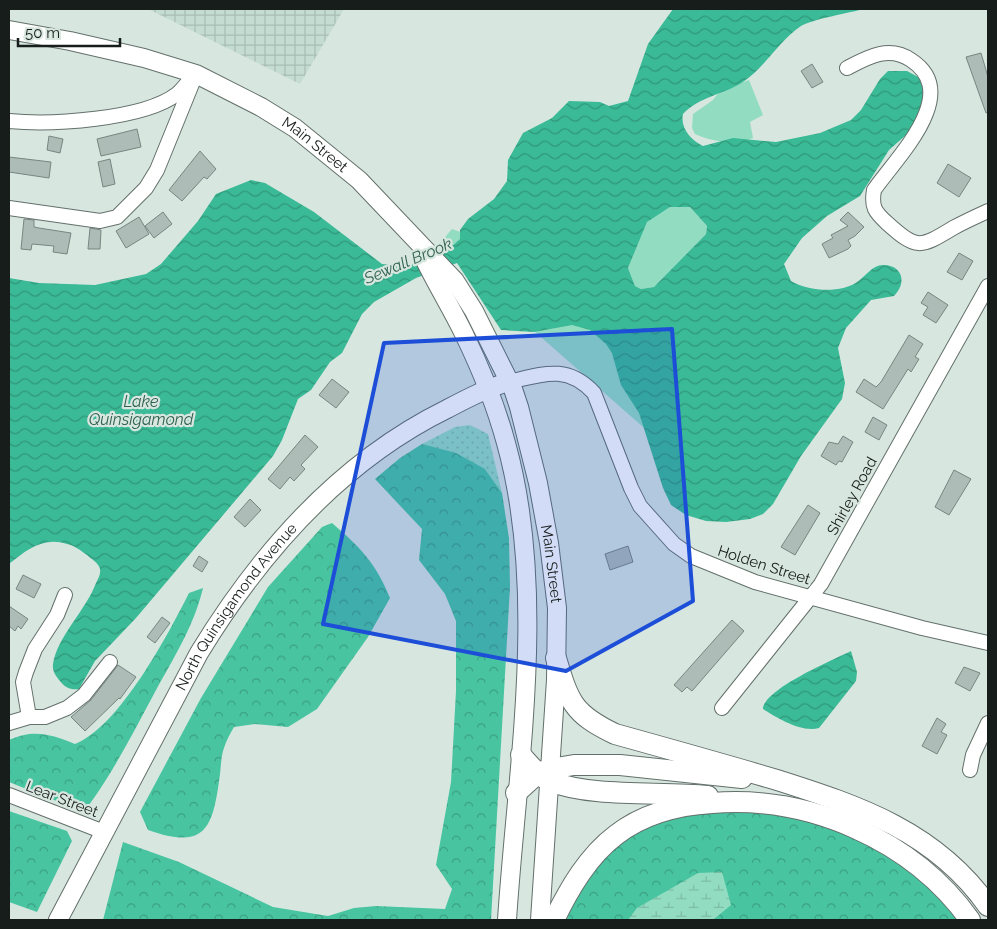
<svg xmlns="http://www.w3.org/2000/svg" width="997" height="929" font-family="Raleway,sans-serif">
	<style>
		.industrial { fill: url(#industrial-grid) }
		.grass { fill: url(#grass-dots) }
		.forest { fill: url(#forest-crowns) }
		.wetland { fill: url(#wetland-marsh) }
		.green { fill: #92dcc2 }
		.water { fill: url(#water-waves); fill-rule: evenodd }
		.building { fill: #aebcb7; stroke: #788681 }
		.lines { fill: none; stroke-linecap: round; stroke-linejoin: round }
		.minor-casing { stroke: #63706b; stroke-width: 16 }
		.major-casing { stroke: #63706b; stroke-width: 20 }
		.highway-casing { stroke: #63706b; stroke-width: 22 }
		.minor { stroke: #fff; stroke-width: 14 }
		.major { stroke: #fff; stroke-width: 18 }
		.highway { stroke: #fff; stroke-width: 20 }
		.marked { fill: #1d4ed8; fill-opacity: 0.2; stroke: #1d4ed8; stroke-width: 4; stroke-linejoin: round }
		.labels { text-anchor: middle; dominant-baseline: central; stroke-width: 4.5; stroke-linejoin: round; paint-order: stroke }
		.street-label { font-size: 15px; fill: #171d1b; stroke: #d8e6e0 }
		.water-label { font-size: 16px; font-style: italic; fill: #2f6151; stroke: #d8e6e0 }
	</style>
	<defs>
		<pattern id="industrial-grid" width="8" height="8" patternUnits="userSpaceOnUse" patternTransform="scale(1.25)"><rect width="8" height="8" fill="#c5dcd3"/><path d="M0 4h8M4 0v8" fill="none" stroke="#a8bcb5"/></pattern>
		<pattern id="grass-dots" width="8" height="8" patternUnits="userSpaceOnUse" patternTransform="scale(1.25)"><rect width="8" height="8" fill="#92dcc2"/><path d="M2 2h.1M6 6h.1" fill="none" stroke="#7dbca6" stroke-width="1.8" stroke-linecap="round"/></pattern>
		<pattern id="forest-crowns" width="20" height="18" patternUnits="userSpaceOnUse" patternTransform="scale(1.25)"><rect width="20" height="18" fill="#48c5a0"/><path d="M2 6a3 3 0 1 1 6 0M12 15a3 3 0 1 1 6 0" fill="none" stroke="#3b9f82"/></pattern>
		<pattern id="wetland-marsh" width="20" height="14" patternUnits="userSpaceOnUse" patternTransform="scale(1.25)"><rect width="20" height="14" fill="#92dcc2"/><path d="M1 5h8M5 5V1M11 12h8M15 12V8" fill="none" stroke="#7dbca6"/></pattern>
		<pattern id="water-waves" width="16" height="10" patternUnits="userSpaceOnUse" patternTransform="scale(1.25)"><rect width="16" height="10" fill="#3aba96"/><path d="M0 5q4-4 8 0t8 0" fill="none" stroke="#30977a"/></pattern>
	</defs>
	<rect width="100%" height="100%" fill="#d8e6e0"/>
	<polygon class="industrial" points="148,9 344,9 300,84"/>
	<polygon class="grass" points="470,425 488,434 502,493 485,469 422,444 455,427"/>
	<g class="forest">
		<polygon points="422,444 456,453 485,469 502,493 509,538 510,587 491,920 103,920 123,842 179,862 273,907 328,916 354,908 376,906 445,909 452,889 436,865 451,782 456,691 456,621 445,594 419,560 422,529 375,479 400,458"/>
		<path d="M332 523C360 547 376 563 390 598L368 637 317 709 288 727 255 724 234 727C230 734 226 741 224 748 221 756 221 766 220 774 213 827 207 851 148 830L140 812 201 698 268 587 322 527Z"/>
		<path d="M203 588C194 626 173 659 155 692 134 731 115 769 89 805H66L9 782V740C34 729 50 734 75 744 119 727 168 635 189 593Z"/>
		<polygon points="720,806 803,815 900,859 965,920 566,920 586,878 610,848 648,822"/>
		<polygon points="9,811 67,831 72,841 37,912 9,902"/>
	</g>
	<polygon class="wetland" points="722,872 731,905 713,920 628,920 637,908 698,873"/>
	<g class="green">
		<path d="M749 80 763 115 750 122 753 138C736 145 712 142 695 134L692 128 693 114 713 100 720 91Z"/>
		<polygon points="670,207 690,207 707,226 706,234 654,287 641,289 635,286 628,268 647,221"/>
		<polygon points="452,229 480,239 606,330 668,449 457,263 440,243"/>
	</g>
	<g class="water">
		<path d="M673 9H864C849 13 813 19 801 26 779 41 765 67 743 82 723 95 700 96 683 114 680 128 691 140 703 146L733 138 776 142 820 133 851 120 861 110 880 79 888 71H907L920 78 924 87 920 118 906 135 889 150 860 196 827 216 802 238 784 264 791 281C808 291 840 294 857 282 865 277 872 265 883 265 903 265 907 283 894 296L871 300 846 328 838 348 845 383 842 399 801 456 773 504 763 514 750 519 726 522 706 521 686 515 671 505 663 488 639 413 621 385 612 353 606 344 590 330 572 325 534 332 501 330 457 263 416 278 374 302 362 314 342 353 330 362 311 390 298 399 282 440 273 456 136 618 95 661 79 689C71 690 65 688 60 681 56 676 52 671 53 664 57 637 86 610 96 583 98 579 101 574 100 569 98 562 91 559 87 555 80 550 75 546 67 544 44 536 26 550 9 564V278L39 283 95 285 146 274 161 264 198 221 216 194 251 180 265 183 314 212 382 264 407 266 447 251 460 239V230L468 219 494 199 507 181 508 160 523 133 552 118 569 101 600 102 609 106 628 101 648 44ZM670 207H690L707 226 706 234 654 287 641 289 635 286 628 268 647 222Z"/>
		<path d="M851 651 857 672 856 681 819 728C802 733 777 718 763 709 764 689 833 660 851 651Z"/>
	</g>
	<g class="building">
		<polygon points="981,53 988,77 988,112 986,113 966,57"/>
		<polygon points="812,64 823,82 812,88 801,71"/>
		<polygon points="137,129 141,147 101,156 97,139"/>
		<polygon points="49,136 63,139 60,153 47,150"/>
		<polygon points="200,151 216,169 207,179 204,177 182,201 169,190"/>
		<polygon points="9,157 51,162 49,178 9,172"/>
		<polygon points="110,159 115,184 103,187 98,162"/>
		<polygon points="948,164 971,178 959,197 937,183"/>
		<polygon points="163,212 172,224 154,238 145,226"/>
		<polygon points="848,212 864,227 855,236 848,240 851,246 848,249 829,258 822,244 833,238 831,235 848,226 840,220"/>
		<polygon points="139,217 149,234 126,248 116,231"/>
		<polygon points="24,219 34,220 34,227 39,228 71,233 67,254 53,252 54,246 32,244 31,250 21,249"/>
		<polygon points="90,228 101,230 100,249 88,249"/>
		<polygon points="959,253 973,261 962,280 947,272"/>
		<polygon points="928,292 948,305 936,323 923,315 928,307 921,303"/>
		<polygon points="909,335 923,344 915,357 919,359 911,372 908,369 883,409 856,392 864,379 876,387 881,382"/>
		<polygon points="332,379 349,392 336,408 319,395"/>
		<polygon points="873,417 887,425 879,440 865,432"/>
		<polygon points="305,435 318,447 301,465 305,469 294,481 290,477 280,489 268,479"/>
		<polygon points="843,436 853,442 842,462 839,461 836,465 821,456 829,442 838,444"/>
		<polygon points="954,470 971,479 949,515 935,507"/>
		<polygon points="250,499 261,510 245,527 234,517"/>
		<polygon points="808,505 820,513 795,555 781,547"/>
		<polygon points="628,546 633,562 610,570 605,554"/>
		<polygon points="199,556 208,562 202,572 193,566"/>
		<polygon points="23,575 41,584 34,598 16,589"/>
		<polygon points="9,606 28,619 21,629 18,626 15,631 9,626"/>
		<polygon points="162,617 170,623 155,643 147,637"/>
		<polygon points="732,620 744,631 692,691 687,687 682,692 674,685"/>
		<polygon points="118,665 136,677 120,699 119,698 85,731 71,717 91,700"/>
		<polygon points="964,667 980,673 970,691 955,683"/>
		<polygon points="937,718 946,724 941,732 947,735 937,754 922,746"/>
	</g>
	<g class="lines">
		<g class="minor-casing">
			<g id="minor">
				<path d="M847 68C868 57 889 45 911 60 963 94 896 158 874 190 871 207 875 212 887 223 917 250 920 248 953 228 964 222 977 216 988 211"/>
				<path d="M9 121C50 125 143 120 177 94 182 90 186 84 190 80"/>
				<polyline points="9,208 100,221 117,217 146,188 157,170 196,74"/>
				<path d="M509 382C543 374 567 364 594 393L631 488 640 506 674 544 691 556 755 582 922 628 988 643"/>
				<polyline points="722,708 821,584 988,286"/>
				<polyline points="29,717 23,682 26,672 35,649 57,615 65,595"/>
				<polyline points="9,723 29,717 45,717 67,708 84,695 110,662"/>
				<polyline points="970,770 973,755 988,723"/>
				<polyline points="9,795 104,832"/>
			</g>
		</g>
		<g class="major-casing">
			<g id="major">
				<path id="s1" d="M9 30 70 41 144 58 196 74 261 107 295 128 359 180 455 281 474 311 513 389 519 407 538 483 549 543 557 608 556 680 540 920"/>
				<path d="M422 254C435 282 451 307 464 334 481 369 496 406 506 443 548 594 517 767 507 920"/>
				<path id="s2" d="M58 920 199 653C260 553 341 461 447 409 468 398 487 388 509 382"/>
			</g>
		</g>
		<g class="highway-casing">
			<g id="highway">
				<path d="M556 658C569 702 573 714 615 734 669 749 723 764 777 780 859 806 936 832 988 906"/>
				<path d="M521 755C529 764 538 776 550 781 592 798 661 791 708 796"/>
				<polyline points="516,793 538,773 550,769 574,765 620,765 742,778"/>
				<path d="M554 920C569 889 588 856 616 835 643 814 678 805 712 803 809 795 913 840 970 920"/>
			</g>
		</g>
		<use href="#minor" class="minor"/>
		<use href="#major" class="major"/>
		<use href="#highway" class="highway"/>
	</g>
	<path class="marked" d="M672 329 693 601 566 671 323 624 384 343Z"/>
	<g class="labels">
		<g class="street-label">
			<text stroke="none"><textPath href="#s1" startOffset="331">Main Street</textPath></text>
			<text transform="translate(852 496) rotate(-61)">Shirley Road</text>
			<text stroke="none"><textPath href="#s1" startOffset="829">Main Street</textPath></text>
			<text transform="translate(764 565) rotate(18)">Holden Street</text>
			<text stroke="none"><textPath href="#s2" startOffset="361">North Quinsigamond Avenue</textPath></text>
			<text transform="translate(62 799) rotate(21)">Lear Street</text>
		</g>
		<g class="water-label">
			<text transform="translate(408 261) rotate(-23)">Sewall Brook</text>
			<text x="141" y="401">Lake<tspan x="141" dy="18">Quinsigamond</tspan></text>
		</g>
	</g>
	<rect width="997" height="929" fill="none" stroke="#171d1b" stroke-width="20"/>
	<path d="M18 38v8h102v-8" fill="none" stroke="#171d1b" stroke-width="2.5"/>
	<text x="25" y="38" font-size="15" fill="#171d1b" stroke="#d8e6e0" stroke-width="4" paint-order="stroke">50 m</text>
</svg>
